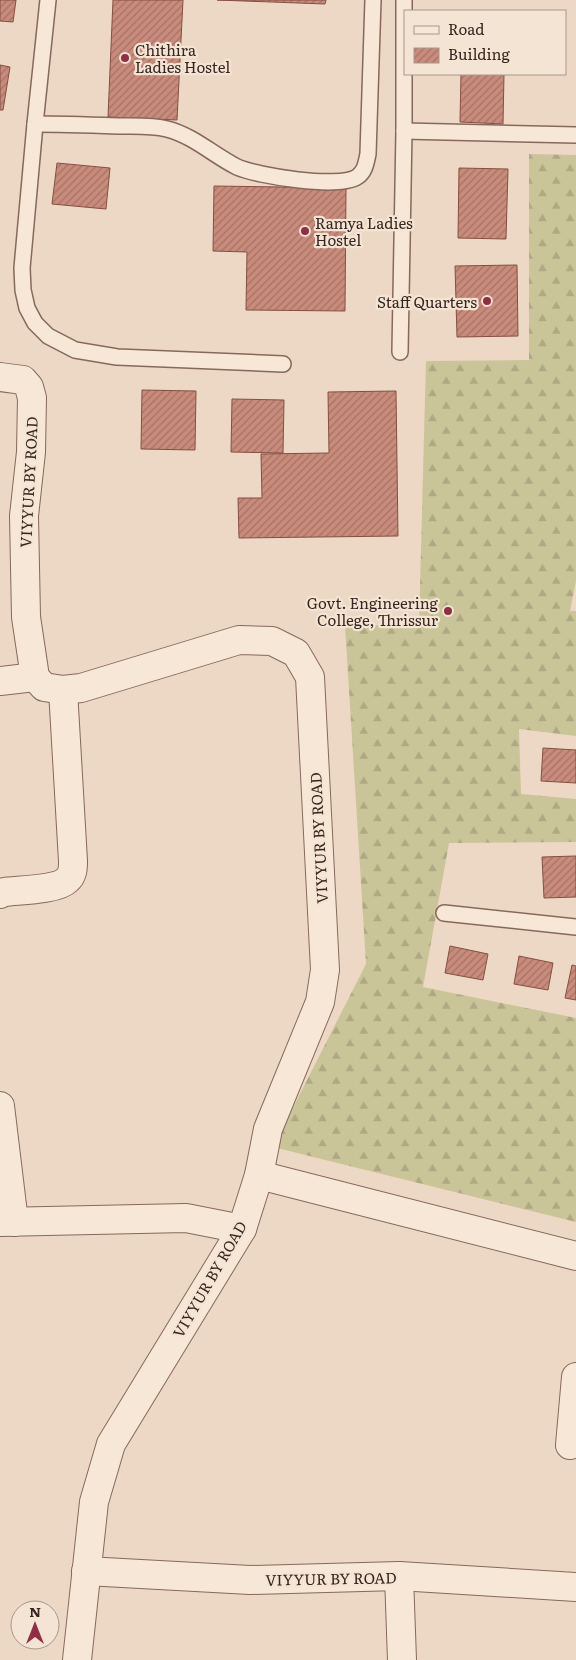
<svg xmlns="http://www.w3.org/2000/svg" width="576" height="1660" font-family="Literata,serif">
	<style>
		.forest { fill: url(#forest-firs) }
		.building { fill: url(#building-hatch); stroke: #844f42 }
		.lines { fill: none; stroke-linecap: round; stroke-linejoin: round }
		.service-casing { stroke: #86695b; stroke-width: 18 }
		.minor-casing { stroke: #86695b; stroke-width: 30 }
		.service { stroke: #f7e7d7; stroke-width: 15 }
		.minor { stroke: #f7e7d7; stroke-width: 28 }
		.poi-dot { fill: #922e44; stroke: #f4e4d3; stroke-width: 2 }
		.labels { text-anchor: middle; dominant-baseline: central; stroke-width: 4.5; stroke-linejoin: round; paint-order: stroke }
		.poi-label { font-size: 15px; fill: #37251f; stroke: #f4e4d3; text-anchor: start }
		.street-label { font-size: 15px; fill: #37251f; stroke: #f4e4d3 }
	</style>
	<defs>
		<pattern id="forest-firs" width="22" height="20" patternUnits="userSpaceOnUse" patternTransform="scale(1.25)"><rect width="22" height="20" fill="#cac599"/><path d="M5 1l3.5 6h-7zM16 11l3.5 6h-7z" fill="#aea983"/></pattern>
		<pattern id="building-hatch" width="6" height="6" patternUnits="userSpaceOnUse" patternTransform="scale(1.25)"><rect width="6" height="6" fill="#c98c7c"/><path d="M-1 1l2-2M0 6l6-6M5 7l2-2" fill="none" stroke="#a47265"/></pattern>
	</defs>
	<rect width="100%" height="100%" fill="#ecd8c4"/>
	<polygon class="forest" points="529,154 576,155 576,581 570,611 576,611 576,736 519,729 521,794 576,799 576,842 449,843 423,987 576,1018 576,1222 273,1147 366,964 345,625 419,625 426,361 529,360"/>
	<g class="building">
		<polygon points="0,0 16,0 13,22 0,21"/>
		<polygon points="113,0 183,0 177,120 108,117"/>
		<polygon points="217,0 326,0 325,4"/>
		<polygon points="0,65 10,67 3,110 0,110"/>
		<polygon points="461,74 504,74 503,124 460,122"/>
		<polygon points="57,163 110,168 106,209 52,204"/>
		<polygon points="459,168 508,169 506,239 458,238"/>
		<polygon points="214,186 346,188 345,311 246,310 247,252 213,251"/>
		<polygon points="517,265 518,336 457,337 455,266"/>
		<polygon points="142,390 196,391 195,450 141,449"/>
		<polygon points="396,391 398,536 239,538 238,498 262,498 261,454 329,453 328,392"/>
		<polygon points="232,399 284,400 283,453 231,452"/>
		<polygon points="543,748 576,750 576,783 541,781"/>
		<polygon points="576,856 576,897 544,898 542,857"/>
		<polygon points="450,946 488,954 483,980 445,973"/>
		<polygon points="519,956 553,963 548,990 514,984"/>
		<polygon points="572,965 576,966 576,1000 565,998"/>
	</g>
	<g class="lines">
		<g class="service-casing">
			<g id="service">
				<polyline points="48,0 35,124 22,268 23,290 27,308 35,323 48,336 75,350 117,357 283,364"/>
				<path d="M35 124C62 124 90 125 118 126 135 126 152 125 167 129 194 136 213 155 237 167 258 176 338 189 357 177 365 172 366 163 368 154L373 0"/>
				<polyline points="404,131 576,135"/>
				<polyline points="400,352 404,131 404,0"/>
				<polyline points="444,913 576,927"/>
			</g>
		</g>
		<g class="minor-casing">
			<g id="minor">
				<polyline points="0,377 23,380 29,387 32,398 31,452 24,516 26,617 35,677 44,687 63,690 81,688 239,640 272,641 296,653 310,677 325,970 320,1002 268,1129 259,1175 242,1229 111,1444 94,1502 77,1660"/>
				<polyline points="0,681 35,677"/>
				<path d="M0 894 4 892C18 890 57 890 67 880 73 875 73 868 73 861L63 690"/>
				<polyline points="0,1106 14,1222"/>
				<polyline points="259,1175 576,1256"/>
				<polyline points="0,1222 186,1218 242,1229"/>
				<polyline points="570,1445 576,1377"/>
				<polyline points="86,1571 250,1580 399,1576 576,1587"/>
				<polyline points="399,1576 402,1660"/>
			</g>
		</g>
		<use href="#service" class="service"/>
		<use href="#minor" class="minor"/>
	</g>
	<g class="poi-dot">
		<circle cx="125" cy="58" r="5"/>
		<circle cx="305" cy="231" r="5"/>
		<circle cx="487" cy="301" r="5"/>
		<circle cx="448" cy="611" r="5"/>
	</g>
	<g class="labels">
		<g class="poi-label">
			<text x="135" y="49">Chithira<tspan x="135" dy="17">Ladies Hostel</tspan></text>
			<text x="315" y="222">Ramya Ladies<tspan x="315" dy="17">Hostel</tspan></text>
			<text x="477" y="301" text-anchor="end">Staff Quarters</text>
			<text x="438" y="602" text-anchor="end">Govt. Engineering<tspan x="438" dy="17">College, Thrissur</tspan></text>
		</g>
		<g class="street-label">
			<text transform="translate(28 482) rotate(-87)">VIYYUR BY ROAD</text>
			<text transform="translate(318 838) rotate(-93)">VIYYUR BY ROAD</text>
			<text transform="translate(209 1279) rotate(-60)">VIYYUR BY ROAD</text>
			<text transform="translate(331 1578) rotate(-1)">VIYYUR BY ROAD</text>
		</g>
	</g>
	<rect x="404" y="10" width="162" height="65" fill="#f4e4d3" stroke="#a8988b"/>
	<rect x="414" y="26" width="25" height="8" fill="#f7e7d7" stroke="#a8988b"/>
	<text x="448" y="35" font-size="15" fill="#37251f">Road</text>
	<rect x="414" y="48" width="25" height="15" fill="url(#building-hatch)" stroke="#a8988b"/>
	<text x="448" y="60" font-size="15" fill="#37251f">Building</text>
	<g transform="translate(35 1625)"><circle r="24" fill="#f4e4d3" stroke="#a8988b"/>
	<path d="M0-4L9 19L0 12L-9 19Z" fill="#922e44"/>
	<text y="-8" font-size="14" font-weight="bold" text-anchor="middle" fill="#37251f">N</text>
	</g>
</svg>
